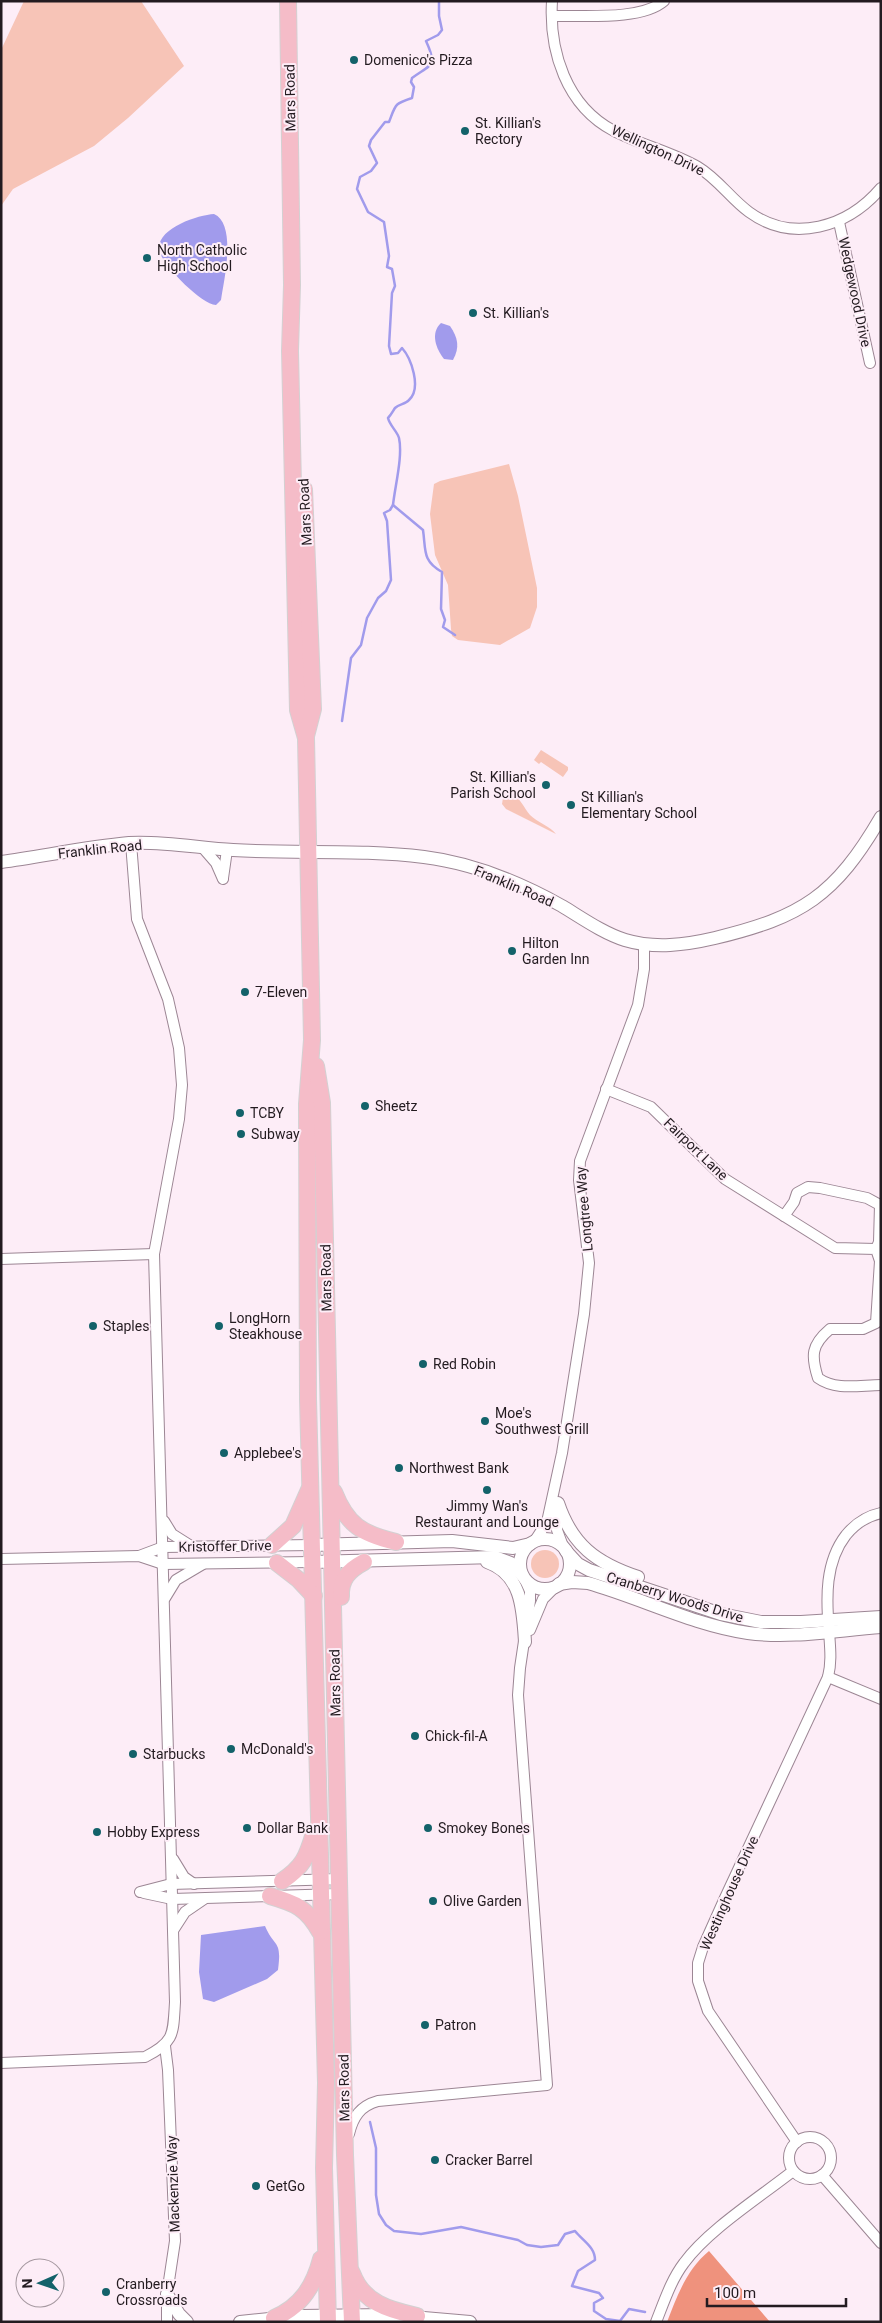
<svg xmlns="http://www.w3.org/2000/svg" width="882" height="2323" font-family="Roboto,sans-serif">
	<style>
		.green { fill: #f7c4b7 }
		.forest { fill: #ef927d }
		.water { fill: #a19bec }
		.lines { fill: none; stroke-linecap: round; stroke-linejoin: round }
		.stream { stroke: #a19bec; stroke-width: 2.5 }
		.minor-casing { stroke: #9c8694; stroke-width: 12 }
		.tertiary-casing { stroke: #9c8694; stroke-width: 14 }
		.primary-casing { stroke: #d3d1d2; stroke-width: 18 }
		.minor { stroke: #fff; stroke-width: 10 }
		.tertiary { stroke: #fff; stroke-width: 12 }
		.primary { stroke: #f5bcc8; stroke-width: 16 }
		.poi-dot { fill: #13626a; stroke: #fdedf7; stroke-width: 2 }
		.labels { text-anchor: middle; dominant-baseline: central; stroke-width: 4; stroke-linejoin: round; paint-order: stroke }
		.poi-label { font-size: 14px; fill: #231b20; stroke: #fdedf7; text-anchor: start }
		.street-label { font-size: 14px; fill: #231b20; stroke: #fdedf7 }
	</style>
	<rect width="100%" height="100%" fill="#fdedf7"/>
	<g class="green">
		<polygon points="24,1 141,1 184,66 128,118 94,146 13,189 1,206 1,50"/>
		<polygon points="509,464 518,496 537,588 537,607 530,628 500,645 458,640 452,636 451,629 448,585 435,555 430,514 434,484 440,481"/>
		<polygon points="541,750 568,767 568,770 563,777 541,762 539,764 534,760"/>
		<path d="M511 794C520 797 524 808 530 815 537 822 551 827 556 834L506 809 502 804 503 798Z"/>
		<circle cx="545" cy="1564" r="14"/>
	</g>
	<path class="forest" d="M709 2251 770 2322H667C677 2296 687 2269 709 2251Z"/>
	<g class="water">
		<path d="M214 214C237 224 224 280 221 300L216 305C201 304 165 267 160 253 152 230 197 215 214 214Z"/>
		<path d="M441 323 450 326C458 338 460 347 453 360L444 359C436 349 430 333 441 323Z"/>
		<path d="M265 1926C275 1949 282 1939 278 1970L267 1979 214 2002 203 1999 199 1972 201 1935Z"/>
	</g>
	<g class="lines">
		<g class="stream">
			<path d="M439 1V16L442 30 438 35 426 41C438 67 431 64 412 78L411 82 414 87 412 98C394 104 396 104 389 122H385L371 140 369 146 377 163 371 171 360 177 357 189 368 212 384 222 389 256 387 267 392 269 395 286 392 293 389 346 391 354 398 353 402 348C411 358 422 388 409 400 406 404 399 404 395 408 393 411 391 415 388 418 390 426 397 431 399 438 403 456 395 486 393 505L423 530C426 550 422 561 442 572L441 609 445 620 443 627 455 635"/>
			<polyline points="342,721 351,658 361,645 367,618 378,598 386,591 391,580 387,521 384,513 390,510 393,505"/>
			<path d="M370 2122 376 2148V2195L379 2214 386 2225 394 2231 421 2234 461 2227 518 2240 527 2245 541 2247 558 2245 565 2234 575 2231C583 2241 595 2247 595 2260L578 2271 572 2286 599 2293 603 2298 594 2303V2311L606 2319 620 2321 629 2309 645 2312"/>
		</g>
		<g class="minor-casing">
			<g id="minor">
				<path d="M552 1C549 51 566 106 614 131 641 145 672 152 698 167 718 179 731 199 749 212 793 244 848 227 881 188"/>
				<path d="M552 16C582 15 641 21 664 1"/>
				<polyline points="839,222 870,363"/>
				<polyline points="203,848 216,863 223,879"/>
				<polyline points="223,878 227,850"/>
				<path d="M606 1089 651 1107 725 1179 835 1248 876 1249 880 1261 876 1323 863 1329H830C811 1345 811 1356 818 1378 836 1391 860 1385 881 1385"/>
				<polyline points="784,1216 794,1202 797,1193 808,1187 820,1188 867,1198 880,1205 879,1242 876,1249"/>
				<polyline points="1,1259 154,1254"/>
				<polyline points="558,1506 557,1530 564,1549"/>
				<polyline points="164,1521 172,1534 191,1546"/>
				<polyline points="534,1542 547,1522 562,1453 584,1314 589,1263 579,1180 580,1161 638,1005 644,969 644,945"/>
				<polyline points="139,1556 163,1547 313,1545"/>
				<polyline points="1,1559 139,1556 163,1564 313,1562"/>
				<polyline points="165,1598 176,1580 203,1564"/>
				<polyline points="530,1630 543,1599 556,1586"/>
				<polyline points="828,1677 881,1699"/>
				<polyline points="173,1859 184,1877 194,1884"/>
				<polyline points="140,1892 171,1884 340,1879"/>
				<polyline points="144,1893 172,1899 340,1894"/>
				<polyline points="174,1929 185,1912 204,1899"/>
				<polyline points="165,2046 168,2070 175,2241 167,2294 167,2322"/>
				<path d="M1 2063 145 2057C175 2042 173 2034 175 2002L154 1254 179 1119 182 1085 179 1048 168 999 137 919 131 843"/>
				<path d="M349 2134C353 2117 360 2106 378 2101L547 2085 518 1695 520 1668 530 1601V1591L525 1580"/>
				<circle cx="810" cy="2158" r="21"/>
				<path d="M797 2142 708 2011 698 1981V1963L703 1947 724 1900 828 1677C832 1661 830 1647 829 1631 826 1598 825 1562 846 1535 855 1524 867 1516 881 1513"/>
				<polyline points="822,2175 881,2243"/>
				<path d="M656 2322C664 2302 671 2280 684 2263 708 2230 760 2197 793 2171"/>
			</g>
		</g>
		<g class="tertiary-casing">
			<g id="tertiary">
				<path d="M1 862C44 856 86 847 129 843 163 841 199 848 233 850 297 854 361 849 424 857 473 863 519 882 562 906 582 918 603 933 625 940 655 949 685 945 715 938 802 917 835 896 881 817"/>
				<path d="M558 1503C572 1545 596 1563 638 1577"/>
				<circle cx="545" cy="1564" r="25"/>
				<polyline points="313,1545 452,1541 513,1548 530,1544"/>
				<polyline points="566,1551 578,1564 589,1570 721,1614 761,1622 801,1622 881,1617"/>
				<polyline points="313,1562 495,1557 511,1563 522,1575"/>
				<path d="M487 1562C522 1574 523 1610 525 1642"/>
				<path d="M559 1584 572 1582 588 1583C641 1598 693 1625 748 1633 791 1639 838 1630 881 1627"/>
				<polyline points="167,2294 179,2314 187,2322"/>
				<polyline points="240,2322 299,2316 389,2315 470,2322"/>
			</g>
		</g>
		<g class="primary-casing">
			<g id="primary">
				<polyline points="288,1 292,285 290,351 298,710 306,738 312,1040 307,1104 308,1399 326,2083 324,2168 328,2322"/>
				<polyline points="304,489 313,709 306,736"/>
				<polyline points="316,1066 322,1103 345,2155 352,2322"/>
				<path d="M334 1492C347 1525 362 1534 396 1542"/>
				<polyline points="272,1545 293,1526 309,1490"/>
				<polyline points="277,1563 299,1580 314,1596"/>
				<path d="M341 1597C340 1579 349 1570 364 1562"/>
				<path d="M282 1881C303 1867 307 1857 314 1833"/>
				<path d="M270 1896C295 1903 307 1908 320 1932"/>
				<path d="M352 2273C363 2303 389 2310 417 2316"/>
				<path d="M274 2318C301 2307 314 2286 321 2259"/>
			</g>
		</g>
		<use href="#minor" class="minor"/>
		<use href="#tertiary" class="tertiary"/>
		<use href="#primary" class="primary"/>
	</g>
	<g class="poi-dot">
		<circle cx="354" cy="60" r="5"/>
		<circle cx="465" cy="131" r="5"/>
		<circle cx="147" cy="258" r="5"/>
		<circle cx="473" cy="313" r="5"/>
		<circle cx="546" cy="785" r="5"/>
		<circle cx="571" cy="805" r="5"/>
		<circle cx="512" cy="951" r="5"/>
		<circle cx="245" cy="992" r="5"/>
		<circle cx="365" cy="1106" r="5"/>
		<circle cx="240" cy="1113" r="5"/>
		<circle cx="241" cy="1134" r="5"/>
		<circle cx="93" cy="1326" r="5"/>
		<circle cx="219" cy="1326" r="5"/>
		<circle cx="423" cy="1364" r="5"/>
		<circle cx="485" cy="1421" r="5"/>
		<circle cx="224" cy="1453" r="5"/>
		<circle cx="399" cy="1468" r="5"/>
		<circle cx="487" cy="1490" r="5"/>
		<circle cx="415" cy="1736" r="5"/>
		<circle cx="231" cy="1749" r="5"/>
		<circle cx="133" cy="1754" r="5"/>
		<circle cx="247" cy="1828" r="5"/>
		<circle cx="428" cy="1828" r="5"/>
		<circle cx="97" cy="1832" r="5"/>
		<circle cx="433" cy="1901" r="5"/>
		<circle cx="425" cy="2025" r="5"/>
		<circle cx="435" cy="2160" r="5"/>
		<circle cx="256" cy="2186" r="5"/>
		<circle cx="106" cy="2292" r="5"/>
	</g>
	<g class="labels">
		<g class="poi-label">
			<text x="364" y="60">Domenico's Pizza</text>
			<text x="475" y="123">St. Killian's<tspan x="475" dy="16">Rectory</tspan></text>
			<text x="157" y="250">North Catholic<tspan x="157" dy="16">High School</tspan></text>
			<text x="483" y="313">St. Killian's</text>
			<text x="536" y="777" text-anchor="end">St. Killian's<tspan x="536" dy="16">Parish School</tspan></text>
			<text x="581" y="797">St Killian's<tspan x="581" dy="16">Elementary School</tspan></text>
			<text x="522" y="943">Hilton<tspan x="522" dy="16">Garden Inn</tspan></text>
			<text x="255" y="992">7-Eleven</text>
			<text x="375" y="1106">Sheetz</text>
			<text x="250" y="1113">TCBY</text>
			<text x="251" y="1134">Subway</text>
			<text x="229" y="1318">LongHorn<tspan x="229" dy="16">Steakhouse</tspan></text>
			<text x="103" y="1326">Staples</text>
			<text x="433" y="1364">Red Robin</text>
			<text x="495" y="1413">Moe's<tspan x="495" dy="16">Southwest Grill</tspan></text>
			<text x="234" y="1453">Applebee's</text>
			<text x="409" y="1468">Northwest Bank</text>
			<text x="487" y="1506" text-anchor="middle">Jimmy Wan's<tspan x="487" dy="16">Restaurant and Lounge</tspan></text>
			<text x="425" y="1736">Chick-fil-A</text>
			<text x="241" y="1749">McDonald's</text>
			<text x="143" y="1754">Starbucks</text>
			<text x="257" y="1828">Dollar Bank</text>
			<text x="438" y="1828">Smokey Bones</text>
			<text x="107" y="1832">Hobby Express</text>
			<text x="443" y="1901">Olive Garden</text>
			<text x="435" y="2025">Patron</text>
			<text x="445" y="2160">Cracker Barrel</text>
			<text x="266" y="2186">GetGo</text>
			<text x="116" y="2284">Cranberry<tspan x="116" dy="16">Crossroads</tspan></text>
		</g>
		<g class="street-label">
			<text transform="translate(290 98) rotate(-91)">Mars Road</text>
			<text transform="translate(658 150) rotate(25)">Wellington Drive</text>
			<text transform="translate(855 292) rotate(78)">Wedgewood Drive</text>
			<text transform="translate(305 512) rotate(-93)">Mars Road</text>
			<text transform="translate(100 849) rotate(-6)">Franklin Road</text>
			<text transform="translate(514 886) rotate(23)">Franklin Road</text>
			<text transform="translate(696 1149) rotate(44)">Fairport Lane</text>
			<text transform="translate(584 1209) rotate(-95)">Longtree Way</text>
			<text transform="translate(326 1278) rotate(-91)">Mars Road</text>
			<text transform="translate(225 1546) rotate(-1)">Kristoffer Drive</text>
			<text transform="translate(675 1597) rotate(17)">Cranberry Woods Drive</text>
			<text transform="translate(335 1683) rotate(-91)">Mars Road</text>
			<text transform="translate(729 1893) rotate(-66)">Westinghouse Drive</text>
			<text transform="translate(344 2088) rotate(-91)">Mars Road</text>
			<text transform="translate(173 2184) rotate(-92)">Mackenzie Way</text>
		</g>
	</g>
	<rect width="882" height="2323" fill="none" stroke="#231b20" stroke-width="5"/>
	<g transform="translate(40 2283) rotate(268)"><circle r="24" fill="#fdedf7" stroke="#a699a1"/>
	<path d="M0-4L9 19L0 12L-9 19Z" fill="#13626a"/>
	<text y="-8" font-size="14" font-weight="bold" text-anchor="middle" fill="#231b20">N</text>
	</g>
	<path d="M707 2298v8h139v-8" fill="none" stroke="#231b20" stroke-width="2.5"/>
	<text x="714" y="2298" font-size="15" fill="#231b20" stroke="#fdedf7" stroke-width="4" paint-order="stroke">100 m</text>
</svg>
